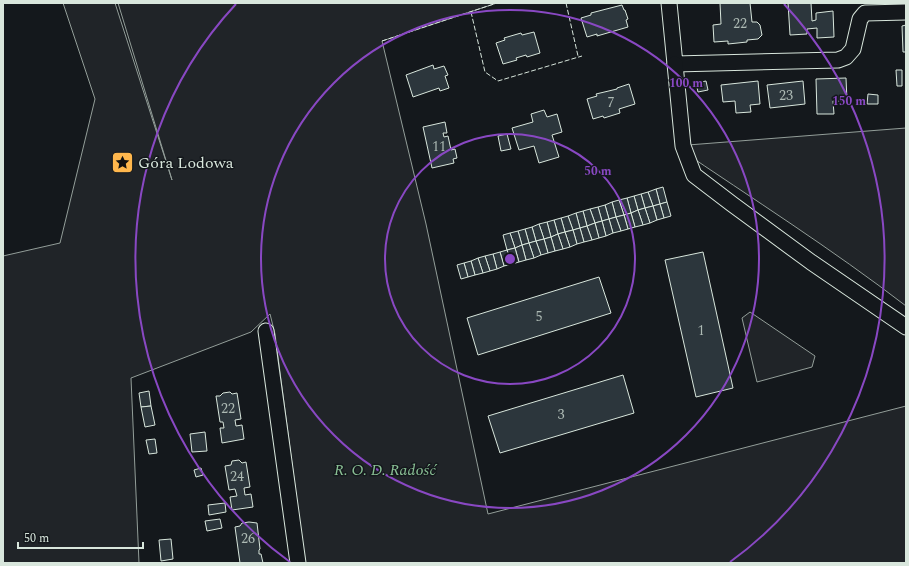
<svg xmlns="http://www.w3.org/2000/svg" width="909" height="566" viewBox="0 0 909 566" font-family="Spectral,serif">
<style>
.green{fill:#202428;stroke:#939e99}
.building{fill:#2c363c;stroke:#d8e6dc}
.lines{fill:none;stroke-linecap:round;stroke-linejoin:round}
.minor-casing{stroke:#d8e6dc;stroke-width:17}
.minor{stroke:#14181c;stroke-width:15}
.fence{stroke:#d8e6dc;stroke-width:1;stroke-dasharray:5 2;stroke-linecap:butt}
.ring{fill:none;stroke:#8948c3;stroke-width:2}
.labels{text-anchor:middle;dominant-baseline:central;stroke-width:3;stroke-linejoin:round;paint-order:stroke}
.number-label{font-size:14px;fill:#adbab4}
.poi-label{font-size:16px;fill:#d8e6dc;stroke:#14181c;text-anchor:start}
.park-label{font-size:16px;font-style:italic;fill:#8ac095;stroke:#14181c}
.centre{fill:#8948c3;stroke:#14181c;stroke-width:2}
.ring-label{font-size:12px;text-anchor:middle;font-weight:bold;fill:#8948c3;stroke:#14181c;stroke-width:3;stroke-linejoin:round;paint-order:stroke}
</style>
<rect width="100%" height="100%" fill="#14181c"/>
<g class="green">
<path d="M63,3h52l57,177 -54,-177h379l-115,38 44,183 62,290 418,-108v157h-601l-30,-229 -5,-20 -19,18 -120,46 8,185h-136v-307l57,-13 35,-144z"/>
<path d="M906,128v178c-74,-57 -153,-107 -231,-160z"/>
<path d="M750,312l65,44 -3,11 -55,15 -15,-64z"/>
</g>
<g class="building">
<path d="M720,3h30l2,19h5l3,3 2,10 -4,4 -11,1v2l-19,2v-3l-14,1 -1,-17 8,-1z"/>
<path d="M788,3h23l1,18 4,-1v-7l17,-2 1,26 -17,1v-10l-10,1v5l-17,1z"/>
<path d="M622,5l2,5h1l3,9 -2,1 2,7 -31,9v-2l-10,3 -6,-19 10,-3v-2z"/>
<path d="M906,25v27h-3l-1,-26z"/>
<path d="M534,32l6,21 -13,4 -1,-2 -10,3 1,2 -14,4 -7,-21 9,-3 -1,-2 17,-5 1,2z"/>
<path d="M433,65l1,4 10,-3 4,9 -3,1 4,12 -9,3 -1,-3 -26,9 -7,-22z"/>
<path d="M896,70h6v16h-5z"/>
<path d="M846,78l1,23h-14l1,13h-17l-1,-35z"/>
<path d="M706,81l2,9 -10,2 -2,-9z"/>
<path d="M758,81l2,23 -10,1 1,7 -15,1 -1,-12 -12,1 -2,-17z"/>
<path d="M803,81l2,23 -35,4 -3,-23z"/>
<path d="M629,84l6,20 -16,5 1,4 -16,5 -1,-2 -10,3 -6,-20 10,-3 -1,-2 21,-5v-1z"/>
<path d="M868,94l10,1v9h-11z"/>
<path d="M544,110l3,7 10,-3 5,18 -10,3 7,22 -20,6 -5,-17 -15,4 -7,-22 21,-6 -2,-8z"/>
<path d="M445,122l2,11h-4l1,4 4,-1 3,14 4,-1 2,9 -4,1 1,4 -22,5 -9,-41z"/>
<path d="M507,134l4,15 -10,2 -3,-15z"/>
<path d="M663,187l4,15 -7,2 -4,-15z"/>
<path d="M656,189l4,15 -7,2 -5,-14z"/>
<path d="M648,192l5,14 -8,2 -4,-14z"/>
<path d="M641,194l4,14 -7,2 -4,-14z"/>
<path d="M634,196l4,14 -7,3 -4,-15z"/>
<path d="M627,198l4,15 -7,2 -5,-15z"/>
<path d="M619,200l5,15 -8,2 -4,-15z"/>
<path d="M612,202l4,15 -7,2 -4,-14z"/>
<path d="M667,202l4,14 -7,2 -4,-14z"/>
<path d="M660,204l4,14 -7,2 -4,-14z"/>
<path d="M605,205l4,14 -7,2 -4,-14z"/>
<path d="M653,206l4,14 -7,3 -5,-15z"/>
<path d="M598,207l4,14 -7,2 -5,-14z"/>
<path d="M645,208l5,15 -7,2 -5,-15z"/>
<path d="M590,209l5,14 -8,3 -4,-15z"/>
<path d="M638,210l5,15 -8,2 -4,-14z"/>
<path d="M583,211l4,15 -7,2 -4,-15z"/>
<path d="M576,213l4,15 -7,2 -5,-14z"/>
<path d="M631,213l4,14 -7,2 -4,-14z"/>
<path d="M624,215l4,14 -7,2 -5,-14z"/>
<path d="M568,216l5,14 -8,2 -4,-14z"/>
<path d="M616,217l5,14 -8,2 -4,-14z"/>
<path d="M561,218l4,14 -7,2 -4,-14z"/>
<path d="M609,219l4,14 -7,3 -4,-15z"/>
<path d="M554,220l4,14 -7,3 -4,-15z"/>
<path d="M602,221l4,15 -7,2 -4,-15z"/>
<path d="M547,222l4,15 -7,2 -5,-15z"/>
<path d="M595,223l4,15 -7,2 -5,-14z"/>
<path d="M539,224l5,15 -8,2 -4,-14z"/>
<path d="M587,226l5,14 -8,2 -4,-14z"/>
<path d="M532,227l4,14 -7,2 -4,-14z"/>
<path d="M580,228l4,14 -7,2 -4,-14z"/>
<path d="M525,229l4,14 -7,2 -4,-14z"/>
<path d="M573,230l4,14 -7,3 -5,-15z"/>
<path d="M518,231l4,14 -7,3 -5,-15z"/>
<path d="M565,232l5,15 -7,2 -5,-15z"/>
<path d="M510,233l5,15 -8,2 -4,-15z"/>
<path d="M558,234l5,15 -8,2 -4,-14z"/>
<path d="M551,237l4,14 -7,2 -4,-14z"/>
<path d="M544,239l4,14 -7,2 -5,-14z"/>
<path d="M536,241l5,14 -7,3 -5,-15z"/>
<path d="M529,243l5,15 -8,2 -4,-15z"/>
<path d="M522,245l4,15 -7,2 -4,-14z"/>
<path d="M515,248l4,14 -7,2 -5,-14z"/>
<path d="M507,250l5,14 -8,2 -4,-14z"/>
<path d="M500,252l4,14 -7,3 -4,-15z"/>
<path d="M703,252l30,136 -37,9 -31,-137z"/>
<path d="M493,254l4,15 -7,2 -5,-15z"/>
<path d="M485,256l5,15 -7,2 -5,-15z"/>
<path d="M478,258l5,15 -8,2 -4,-14z"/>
<path d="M471,261l4,14 -7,2 -4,-14z"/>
<path d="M464,263l4,14 -7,2 -4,-14z"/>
<path d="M599,277l12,36 -133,42 -11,-37z"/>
<path d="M623,375l11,38 -134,40 -12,-37z"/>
<path d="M149,391l2,15 -10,1 -2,-14z"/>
<path d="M230,392l2,2 5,-1 4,26 -6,1 1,6 6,-1 2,14 -22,4 -2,-15h4l-1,-6h-3l-4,-26h4l3,-3z"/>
<path d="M151,406l4,19 -10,2 -4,-20z"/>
<path d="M205,432l2,19 -15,1 -2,-18z"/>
<path d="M155,439l2,14 -8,1 -3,-14z"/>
<path d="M239,460l3,3 4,-1 4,25 -6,1 1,7 6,-1 2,13 -21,3 -2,-13 7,-1 -2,-7 -6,1 -4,-24 6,-1 1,-4z"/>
<path d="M201,468l2,7 -7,2 -2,-7z"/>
<path d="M225,503l1,9 -17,3 -1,-10z"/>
<path d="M220,519l2,9 -15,3 -2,-10z"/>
<path d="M249,522l8,1 3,26 -1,1v4h2l2,9h-23l-5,-36 5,-1 2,-3z"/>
<path d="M171,539l2,20 -12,2 -2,-21z"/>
</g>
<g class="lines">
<defs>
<g id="minor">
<path d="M669,3l6,61 163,-4 8,-3 7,-8 7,-30 5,-6 41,-1"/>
<path d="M675,64l8,82 11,29 38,29 79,58 95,65"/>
<path d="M266,331l32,232"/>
</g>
</defs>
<use href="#minor" class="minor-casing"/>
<use href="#minor" class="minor"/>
<g class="fence">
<path d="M566,3l12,53"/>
<path d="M471,12l14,60 13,9 84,-25"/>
<path d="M382,41l115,-38"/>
</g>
</g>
<g class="ring">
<circle cx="510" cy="259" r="125"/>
<circle cx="510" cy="259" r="249"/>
<path d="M290 562A374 374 0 0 1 236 4M784 4A374 374 0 0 1 730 562"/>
</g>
<defs>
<symbol id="sight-square" viewBox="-11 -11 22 22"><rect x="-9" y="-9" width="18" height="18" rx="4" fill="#ffb74d" stroke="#14181c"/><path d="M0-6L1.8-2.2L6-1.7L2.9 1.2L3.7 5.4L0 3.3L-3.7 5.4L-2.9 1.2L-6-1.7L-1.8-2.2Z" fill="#111"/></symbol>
</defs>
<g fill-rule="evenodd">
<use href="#sight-square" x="110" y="150" width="25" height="25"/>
</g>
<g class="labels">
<g class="number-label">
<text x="740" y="23">22</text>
<text x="786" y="95">23</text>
<text x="611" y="102">7</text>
<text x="439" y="146">11</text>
<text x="539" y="316">5</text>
<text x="701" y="330">1</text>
<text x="228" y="408">22</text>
<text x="561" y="414">3</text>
<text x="237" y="476">24</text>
<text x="248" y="538">26</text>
</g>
<g class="poi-label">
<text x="138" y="163">Góra Lodowa</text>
</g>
<g class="park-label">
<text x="385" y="470">R. O. D. Radość</text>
</g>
</g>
<circle cx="510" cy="259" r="6" class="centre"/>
<g class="ring-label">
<text x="686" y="87">100 m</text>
<text x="849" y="105">150 m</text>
<text x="598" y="175">50 m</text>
</g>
<rect width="909" height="566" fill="none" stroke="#d8e6dc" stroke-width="8"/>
<path d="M18 542v6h125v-6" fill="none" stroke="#d8e6dc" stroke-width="2"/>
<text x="24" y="542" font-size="12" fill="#d8e6dc" stroke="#14181c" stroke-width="3" paint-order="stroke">50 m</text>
</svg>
